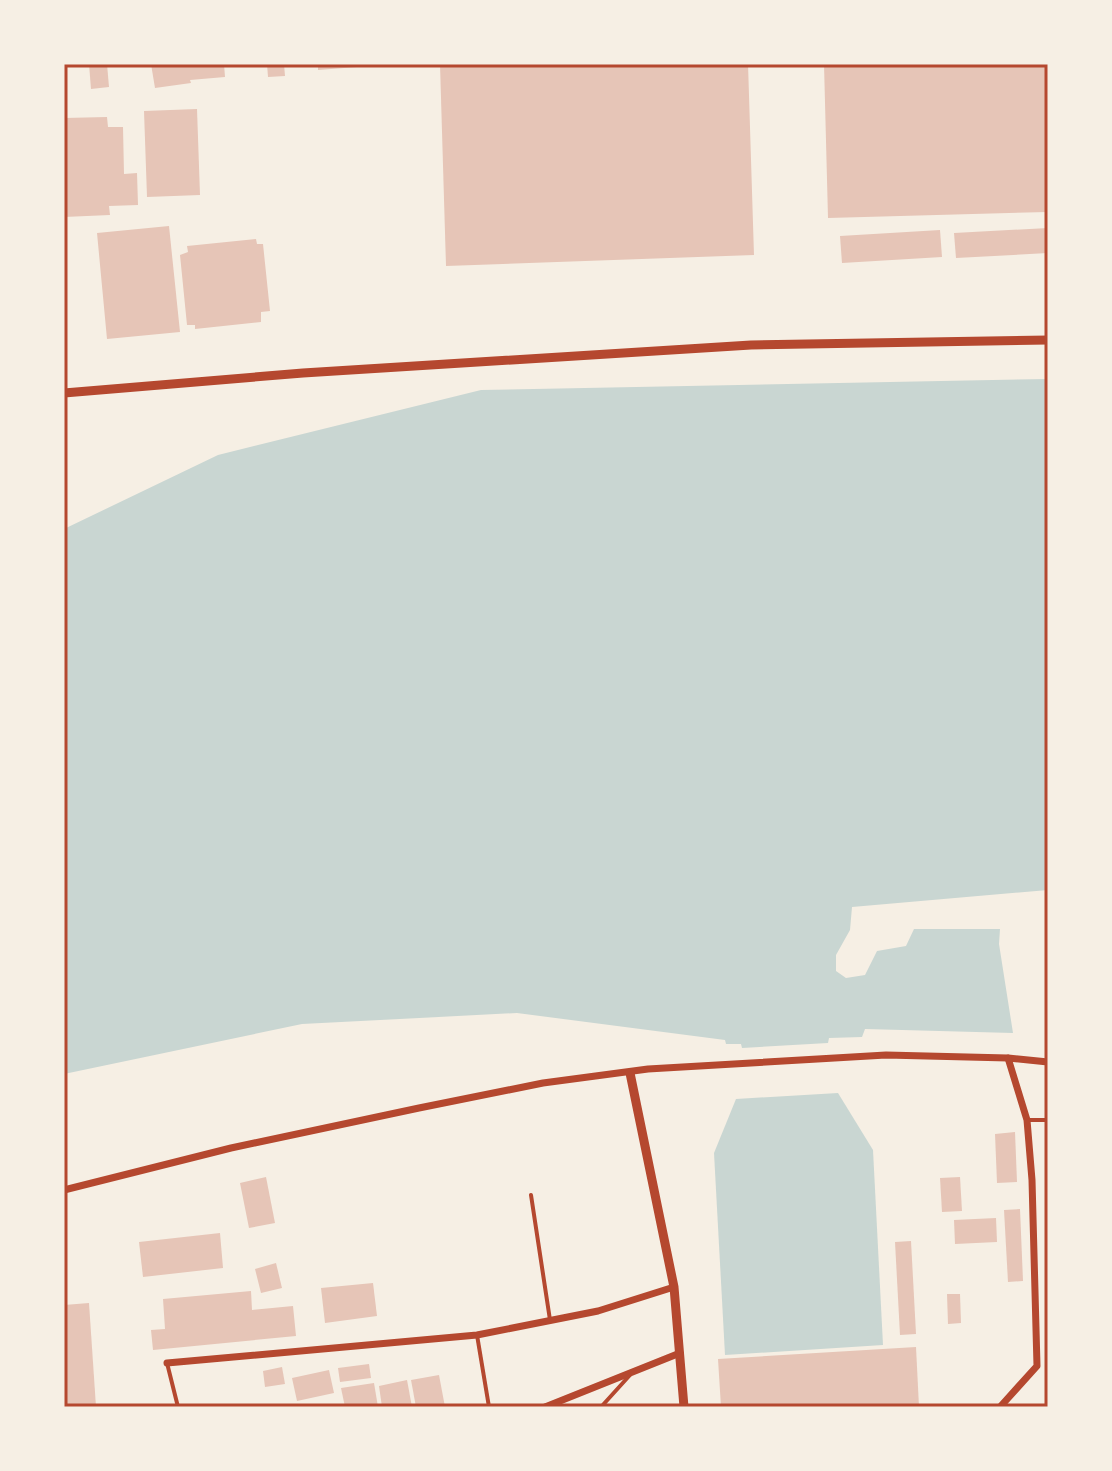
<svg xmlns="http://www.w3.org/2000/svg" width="1112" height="1471" viewBox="0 0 1112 1471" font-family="Signika,sans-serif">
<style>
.water{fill:#c9d6d2}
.building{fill:#e6c5b7}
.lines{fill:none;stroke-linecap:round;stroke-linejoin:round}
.service{stroke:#b5482f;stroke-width:4}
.minor{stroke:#b5482f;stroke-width:7}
.tertiary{stroke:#b5482f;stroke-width:9}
.neatline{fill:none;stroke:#b5482f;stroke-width:3}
</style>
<rect width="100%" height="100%" fill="#f6efe4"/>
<g class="water">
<path d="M1048,379v511l-196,17 -2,23 -14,25v16l10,7 19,-3 12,-24 29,-5 8,-17h86l-1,15 14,89 -148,-4 -3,8 -33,1 -1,5 -86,5 -1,-4h-15l-1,-4 -208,-27 -215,11 -238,50v-545l154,-74 263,-65z"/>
<path d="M838,1093l35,57 10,195 -158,10 -11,-202 22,-54z"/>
</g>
<g class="building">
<path d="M89,64h18l2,23 -18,2z"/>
<path d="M151,64h73l1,13 -35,3 1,3 -36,5z"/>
<path d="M267,64h17l1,12 -17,1z"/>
<path d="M318,64h38l1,3 -39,3z"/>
<path d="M440,64h308l6,191 -308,11z"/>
<path d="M824,64h224v148l-220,6z"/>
<path d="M197,109l3,86 -53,2 -3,-86z"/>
<path d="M107,117l1,10h15l1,47 13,-1 1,32 -29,1 1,9 -46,2v-99z"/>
<path d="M169,226l11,106 -73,7 -10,-106z"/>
<path d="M1048,228v25l-92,5 -2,-25z"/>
<path d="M940,230l2,27 -100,6 -2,-27z"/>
<path d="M256,239l1,5h6l7,67 -9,1v10l-66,7v-4h-8l-7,-70 8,-3 -1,-6z"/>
<path d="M1015,1132l2,50 -20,1 -2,-49z"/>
<path d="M266,1177l9,46 -26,5 -9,-45z"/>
<path d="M960,1177l2,34 -20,1 -2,-34z"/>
<path d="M1020,1209l3,72 -15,1 -4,-72z"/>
<path d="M996,1218l1,24 -42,2 -1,-24z"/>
<path d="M220,1233l3,35 -80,9 -4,-35z"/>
<path d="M911,1241l5,93 -16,1 -5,-93z"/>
<path d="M276,1263l6,25 -21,5 -6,-24z"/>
<path d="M373,1283l4,33 -52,7 -4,-35z"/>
<path d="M251,1291l1,19 41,-4 3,30 -143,14 -2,-20 14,-1 -2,-30z"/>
<path d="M947,1294h13l1,29 -13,1z"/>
<path d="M89,1303l7,104h-32v-102z"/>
<path d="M916,1347l3,60h-198l-3,-48z"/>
<path d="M369,1364l2,14 -31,4 -2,-14z"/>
<path d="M282,1367l3,17 -20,3 -2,-16z"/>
<path d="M329,1370l5,23 -37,8 -5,-23z"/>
<path d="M439,1375l6,32h-29l-5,-27z"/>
<path d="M407,1380l5,27h-30l-3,-21z"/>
<path d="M374,1383l4,24h-33l-4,-19z"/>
</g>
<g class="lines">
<g class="service">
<path d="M1027,1120h21"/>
<path d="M531,1195l19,125"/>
<path d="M477,1335l12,72"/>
<path d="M167,1363l11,44"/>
<path d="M601,1407l29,-32"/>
</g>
<g class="minor">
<path d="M64,1190l167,-42 188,-40 124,-25 105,-14 238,-14 122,3 40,4"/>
<path d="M167,1363l310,-28 121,-24 76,-24"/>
<path d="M545,1407l135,-54"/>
<path d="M1000,1407l37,-41 -5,-186 -5,-60 -19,-62"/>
</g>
<g class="tertiary">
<path d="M64,393l239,-20 448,-28 297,-5"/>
<path d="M630,1073l44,214 10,120"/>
</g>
</g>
<rect width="1112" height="1471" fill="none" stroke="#f6efe4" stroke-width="132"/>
<rect x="66" y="66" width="980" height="1339" class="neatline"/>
</svg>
